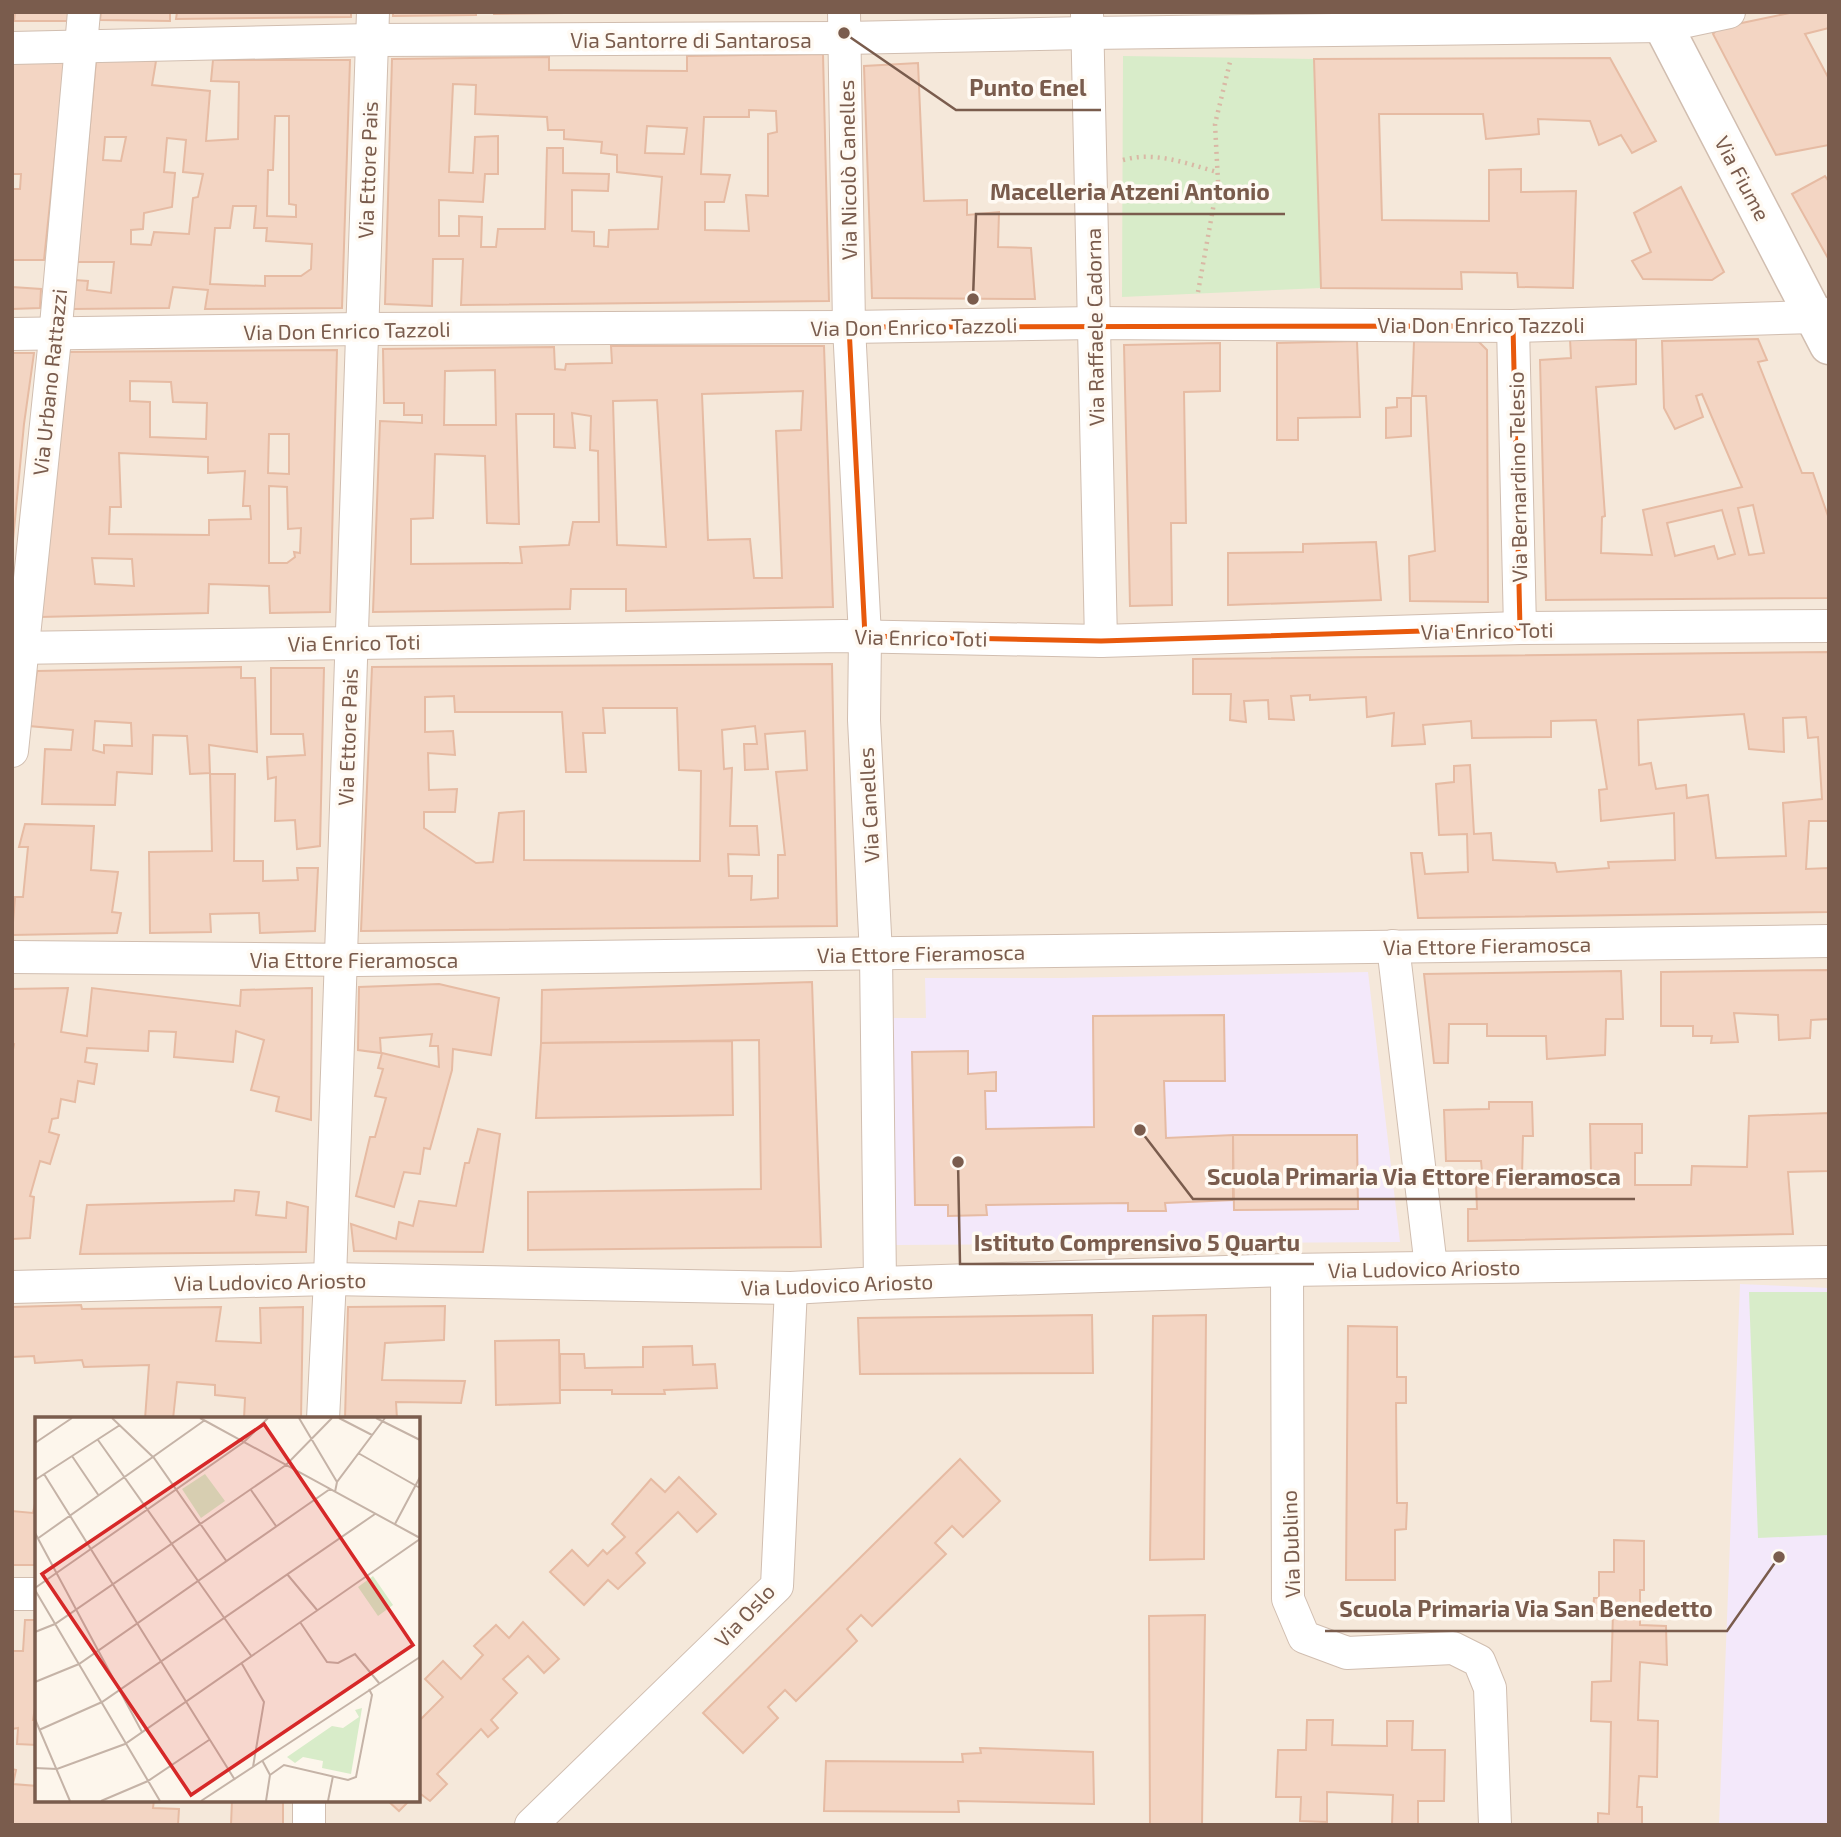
<svg xmlns="http://www.w3.org/2000/svg" width="1841" height="1837" viewBox="0 0 1841 1837" font-family="'Exo 2',sans-serif">
<style>
.residential{fill:#f5e8da;fill-rule:evenodd}
.education{fill:#f3e8fa}
.green{fill:#d8ecc9}
.building{fill:#f3d5c3;stroke:#e6bba3;stroke-width:2;fill-rule:evenodd}
.lines{fill:none;stroke-linecap:round;stroke-linejoin:round}
.minor-casing{stroke:#d1beb0;stroke-width:34}
.tertiary-casing{stroke:#d1beb0;stroke-width:41}
.path{stroke:#d9b8a5;stroke-width:4.5;stroke-dasharray:2 5;stroke-linecap:butt}
.minor{stroke:#fff;stroke-width:32}
.tertiary{stroke:#fff;stroke-width:38}
.marked{fill:none;stroke:#e8590c;stroke-width:5;stroke-linejoin:round}
.labels{text-anchor:middle;dominant-baseline:central;stroke-width:7;stroke-linejoin:round;paint-order:stroke}
.street-label{font-size:21px;fill:#7a5c4d;stroke:#fffaf3}
.inset-road{fill:none;stroke:#c5b3a7;stroke-width:2}
.view{fill:#d62828;fill-opacity:0.15;stroke:#d62828;stroke-width:3.5}
.inset-edge{fill:none;stroke:#7a5c4d;stroke-width:3.5}
.leader{fill:none;stroke:#7a5c4d;stroke-width:2.5}
.callout-dot{fill:#7a5c4d;stroke:#fffaf3;stroke-width:2.5}
.callout-label{font-size:23px;text-anchor:middle;font-weight:bold;fill:#7a5c4d;stroke:#fffaf3;stroke-width:7;stroke-linejoin:round;paint-order:stroke}
</style>
<rect width="100%" height="100%" fill="#fdf6ec"/>
<path class="residential" d="M12,12h1817v1813h-1817zM37,1419h381v381h-381z"/>
<g class="education">
<path d="M1368,972l32,270 -504,3 -7,-227h37l-1,-40h136z"/>
<path d="M1740,1284l89,4v537h-110z"/>
</g>
<g class="green">
<path d="M1123,56l191,3 7,229 -199,9z"/>
<path d="M1749,1292h80v243l-71,3z"/>
</g>
<g class="building">
<path d="M15,12h54l-1,9h-54z"/>
<path d="M101,12h69v9l-70,-1z"/>
<path d="M177,12h174v5l-175,2z"/>
<path d="M393,12h83v3l-83,1z"/>
<path d="M494,12h148l-148,2z"/>
<path d="M1794,12h35v16l-24,6 24,45v66l-53,10 -63,-121 5,-6z"/>
<path d="M823,54l6,247 -368,4 2,-46h-30l-1,47 -47,-2 7,-245 157,-2v13l138,1v-15zM453,84l23,1 -1,29 72,3 1,13h16v9l38,3 -1,11 16,2v17l45,5 -4,52 -49,1 -1,17 -14,-1v-14l-22,-1v-41l36,1 1,-17 -46,-1v-25h-16l-2,81h-47l-2,18h-15l1,-30 -23,-1v20h-20v-36l44,2 2,-28h13v-38l-23,1 -2,36 -24,-1zM749,110l27,1 1,21 -9,2v62l-22,-1 3,36 -44,-1v-28h19l6,-27 -29,-1 3,-57h45zM647,126l40,2 -3,26 -39,-1z"/>
<path d="M1610,58l46,83 -24,12 -11,-18 -22,10 -9,-24 -52,-2 1,15 -53,5 -3,-25h-104l3,106 107,1v-51l32,-1v23l55,-1 -3,97 -55,-1 -1,-14 -56,-1 1,17 -141,-1 -7,-229z"/>
<path d="M213,60h137l-8,248 -137,1 3,-19 -35,-3 -4,21 -97,1 3,-29 13,1 -1,9 24,3 3,-31h-37l19,-201h60l-4,24 58,6 -4,50 32,-2 1,-57 -28,-1zM275,116h14v88l7,1v12l-29,-1 1,-46h5zM105,137h21l-5,24 -18,-1zM167,138l19,2 -3,32 20,2 -5,23 -5,1 -4,36 -35,-2 -3,13 -20,-1v-14l12,-1 1,-16 28,-6 3,-34 -11,-1zM233,206h23l-2,22h13l-1,13 46,3 -1,25 -10,7h-36v10l-55,-2 5,-56h15z"/>
<path d="M65,61l-21,199h-32v-71h8l1,-15h-9v-111z"/>
<path d="M918,63l6,138 43,-1v15l32,-3 -1,35 33,1 4,51 -163,-1 -8,-232z"/>
<path d="M1825,176l4,6v78l-37,-66z"/>
<path d="M1681,187l43,85 -12,8 -69,-1 -11,-18 19,-9 -17,-39z"/>
<path d="M12,287l29,2 -1,19 -28,1z"/>
<path d="M1570,339l66,1v44l-40,3 9,129 -3,1 -1,36 51,2 -9,-45 99,-23 -40,-93 -6,2 7,21 -28,12 -11,-21 -2,-67 96,-2 9,21 -9,2 44,111h11l15,43 1,82 -283,2 -6,-240 31,-2zM1753,505l11,48 -15,2 -11,-47zM1722,510l13,44 -17,5 -4,-13 -39,10 -8,-33z"/>
<path d="M1477,340l10,10 1,252 -78,-1 -1,-45 26,-5 -9,-155h-14l2,-55z"/>
<path d="M1357,341l3,76 -62,1v22h-21v-97z"/>
<path d="M1220,343v48l-36,1 2,131h-15l1,82 -42,1 -6,-261z"/>
<path d="M611,346h213l9,261 -207,4v-22h-55l-1,20 -197,3 7,-191 42,2v-8h-18v-12h-20l-1,-54 171,-2 1,22 10,1 1,-6 46,-1zM495,370l1,55h-52l1,-54zM803,391l-2,39 -25,1 6,147h-28l-4,-39 -42,1 -6,-146zM657,400l9,147 -49,-2 -4,-144zM572,413l19,3 -1,34 8,1 1,71h-26l-4,23 -49,2 2,16 -111,1v-45l22,-1 2,-64 50,2 2,67 32,1 -3,-110h38v33l21,1z"/>
<path d="M337,350l-7,262 -60,1 -1,-27 -60,-2 -1,29 -168,4 26,-265zM130,381l41,1 2,20 34,1 -1,36 -56,-2v-35l-20,-1zM269,434h20v40l-21,-1zM119,453l89,4v16l37,-2 -2,35h7l1,13 -42,1v15l-100,-1 1,-27h11zM269,486l18,1 1,42 13,-1 -1,25 -6,-1 1,5 -8,6h-18zM92,558l40,1 2,27 -39,-2z"/>
<path d="M12,353h22l-10,71 -12,127z"/>
<path d="M1397,398h14v38l-25,2v-30l11,-1z"/>
<path d="M1376,542l5,58 -153,5v-52l75,-1v-8z"/>
<path d="M1829,652v169h-20l-3,48 23,-1v44l-411,6 -7,-65h11l3,21 43,-2 -1,-38 -28,1 -3,-51 18,-2v-16l16,-1 4,69 17,-1 2,27 62,3 2,9 52,-4 -1,-6 67,-2 -1,-47 -73,8 -2,-31 8,-1 -11,-69 -45,1v16l-79,1 -1,-17 -48,4 2,19 -33,2 2,-33 -27,4 -1,-20 -56,3v-5l-19,1 3,24 -25,-1 -1,-19 -24,1 2,21 -16,-2 1,-26h-38v-35zM1744,714l5,35 35,3 -1,-34 23,-1 2,21 10,-1 4,62 -39,4 3,53 -70,2 -8,-63 -21,3 -1,-13 -30,4 -5,-26 -12,2 -1,-45z"/>
<path d="M832,664l5,262 -476,5 11,-264zM454,696l1,16h107l4,60h20l-3,-39h22l-2,-25h74l2,62 22,1 -1,90 -176,-1v-49l-25,2 -6,49 -17,1 -52,-35v-16h31l2,-23 -28,1 -1,-37 27,2 -2,-24 -28,1v-35zM755,726l2,18h-13l1,26 23,-1 -3,-35 40,-3 2,39 -31,2 9,83h-7v43l-27,2 1,-24h-23l-1,-22 31,1 -2,-29h-27l2,-58 -8,1 -2,-39z"/>
<path d="M241,667v11h14l2,74 -48,-7 1,28 -20,1 -3,-38 -34,-1 -1,39 -35,-2 -2,33 -73,-1 3,-55 26,1 2,-20 -44,-4 8,-55zM95,721l36,2 1,23 -28,-1v8l-11,-3z"/>
<path d="M271,668h53l-4,178 -23,3 -2,-29 -20,1 1,-44 -8,2 -1,-22 38,-2 -2,-21h-32z"/>
<path d="M210,774h25l-1,87h29v20l35,-1 -1,-12h21l-3,63 -55,2 -1,-20 -49,1 1,18 -61,1 -1,-81 63,-1z"/>
<path d="M25,824l69,2 -3,44 27,2 -6,40 9,1 -4,20 -105,2 3,-38h8l5,-50h-9z"/>
<path d="M1829,970v49l-18,1 -1,18 -31,2 -1,-25 -44,-2 4,29 -27,1 1,-7h-19v-10h-32v-54z"/>
<path d="M1621,971l2,48h-17l-1,36 -58,4 -1,-23h-59v-12h-38l-1,39h-14l-10,-89z"/>
<path d="M812,982l9,265 -293,3v-58l233,-3 -2,-149 -218,3 1,-53z"/>
<path d="M439,984l60,14 -8,57 -38,-6 -1,21 -22,79 -6,-1 -4,26 -16,-2 -10,35 -38,-11 14,-59h5l11,-39 -11,-2 8,-27 -5,-1 4,-15 57,14 -1,-21h-8l2,-12 -52,4 1,15 -23,-3 1,-63z"/>
<path d="M68,988l-7,44 26,4 5,-48 148,18 1,-16 71,-2 -1,132 -35,-9 3,-14 -28,-7 13,-50 -28,-9 -3,31 -59,-5 2,-25 -27,-1 -1,20 -61,-3 -2,14 12,2 -3,20 -16,-3 -3,21 -14,-3 -3,19 -6,1 -3,13 10,3 -9,29 -10,-3 -10,35 4,1 -4,41 -18,1v-184l2,-11 -2,-1v-54z"/>
<path d="M1224,1015l1,66h-61l2,57 67,-3v65l-68,3 1,8h-38v-8l-142,2 1,10 -39,1v-11h-33l-3,-153 56,-1v23l28,-2v19h-11l1,38 108,-2 -1,-111z"/>
<path d="M732,1041l1,74 -197,3 5,-75z"/>
<path d="M1489,1102h43l1,34h-10l-1,40h14v7l25,-1v-6l30,-2 -1,-50h52v29h-7v32h56l1,-19 55,1 2,-51 80,-3v58l-41,1 5,62 -325,7v-32h9l-1,-26h7l-2,-22h-35l-2,-51 45,-1z"/>
<path d="M478,1129l22,5 -17,118 -129,-1 -3,-27 45,15 3,-17 14,4 6,-25 37,5 9,-43h4z"/>
<path d="M1233,1135h124l1,74 -124,1z"/>
<path d="M235,1190l24,2 -3,23 30,3 1,-16 21,5 -2,45 -226,2 7,-49 147,-4z"/>
<path d="M81,1305l1,4 139,-2 -5,34 45,2 -1,-35 43,-1 -2,112h-57l1,-21 -30,-3v-10l-38,-3 -4,37h-28l4,-54 -65,2 -2,-7 -47,3 -1,-7 -22,1v-50z"/>
<path d="M445,1306l-1,34 -59,3 -3,37 83,1 -4,22 -65,-1 1,17h-52l3,-112z"/>
<path d="M1092,1315l1,58 -233,1 -2,-56z"/>
<path d="M1206,1315l-2,244 -54,1 3,-244z"/>
<path d="M1348,1326l49,1v50h9v26h-10l1,100h10l-1,26 -11,1v50h-49z"/>
<path d="M559,1340l1,63 -64,2 -1,-64z"/>
<path d="M692,1346l1,19 22,-1 2,24 -53,2 1,4h-53v-4h-52v-36h24l1,14 58,-1v-20z"/>
<path d="M960,1459l40,42 -37,36 -11,-11 -17,17 11,11 -74,72 -11,-11 -14,14 10,12 -61,60 -11,-11 -17,17 10,11 -35,35 -40,-40z"/>
<path d="M679,1477l37,37 -19,18 -19,-20 -42,41 9,10 -27,26 -10,-9 -24,25 -34,-33 22,-22 16,16 15,-16 4,4 18,-17 -13,-13 39,-45 14,13z"/>
<path d="M35,1504l2,61h-25v-54l21,2z"/>
<path d="M1614,1540l30,1v49h-4v35l26,1 1,39 -27,-3 -2,58 20,1 -1,56 -18,-1 -2,31h5v18h-44v-12l11,1 2,-92 -20,-1 1,-39 19,-1 2,-68h-20l1,-15h5v-26h15z"/>
<path d="M1205,1615l-3,210h-52l-1,-209z"/>
<path d="M25,1620h12v75l-4,25h4v25l-20,-1 1,-16 -6,1v-78h11z"/>
<path d="M523,1622l36,37 -15,14 -16,-17 -25,23 14,14 -26,27 7,8 -10,9 -7,-8 -44,45 10,10 -17,17 -12,-9v-70l25,-25 -18,-18 18,-18 18,18 22,-24 -9,-9 22,-21 13,13z"/>
<path d="M1307,1720h26l-1,25 55,1v-25h26l-1,29h33l-1,51h-26v24h-26l1,-30 -66,-3v30l-27,-1 1,-24h-25l2,-47h28z"/>
<path d="M980,1748l113,4 1,52 -136,-3 1,11 -135,-1 2,-50 137,1 -1,-8 19,-1z"/>
<path d="M12,1769l4,1 -3,14 24,2v14h117l-1,8 26,1 -1,16h-166z"/>
<path d="M232,1800h51v25h-52z"/>
<path d="M387,1800h23l-11,11z"/>
</g>
<g class="lines">
<defs>
<g id="minor">
<path d="M844,12l5,315 16,309 -1,84 12,234 4,329"/>
<path d="M1087,14l14,627"/>
<path d="M12,48l360,-8 473,-2 242,-5 576,-7 66,-14"/>
<path d="M1513,326l7,302"/>
<path d="M12,334l349,-5 488,-2 246,-4 418,3 302,-9 14,-3"/>
<path d="M12,648l831,-12 258,5 419,-13 309,-2"/>
<path d="M12,751l42,-403 30,-336"/>
<path d="M1393,946l38,321"/>
<path d="M12,957l346,3 1471,-19"/>
<path d="M1287,1270l1,329 16,38 43,16 106,-5 26,13 11,27 5,137"/>
<path d="M12,1287l318,-8 461,9 89,-5 407,-13 542,-8"/>
<path d="M323,1419l7,-140 43,-1267"/>
<path d="M12,1594h25"/>
<path d="M309,1825v-25"/>
<path d="M531,1825l246,-239 14,-298"/>
</g>
<path id="tertiary" d="M1656,12l173,333"/>
</defs>
<use href="#minor" class="minor-casing"/>
<use href="#tertiary" class="tertiary-casing"/>
<g class="path">
<path d="M1123,160c32,-9 62,3 94,12"/>
<path d="M1198,292l20,-111 -3,-57 15,-62"/>
</g>
<use href="#minor" class="minor"/>
<use href="#tertiary" class="tertiary"/>
</g>
<path class="marked" d="M1513,326l7,302 -419,13 -236,-5 -16,-309z"/>
<g class="labels">
<g class="street-label">
<text x="691" y="39">Via Santorre di Santarosa</text>
<text transform="translate(367 170) rotate(-88)">Via Ettore Pais</text>
<text transform="translate(847 170) rotate(-91)">Via Nicolò Canelles</text>
<text transform="translate(1743 178) rotate(62)">Via Fiume</text>
<text x="1481" y="324">Via Don Enrico Tazzoli</text>
<text transform="translate(914 326) rotate(-1)">Via Don Enrico Tazzoli</text>
<text transform="translate(1094 327) rotate(-91)">Via Raffaele Cadorna</text>
<text transform="translate(347 330) rotate(-1)">Via Don Enrico Tazzoli</text>
<text transform="translate(49 382) rotate(-84)">Via Urbano Rattazzi</text>
<text transform="translate(1517 477) rotate(-91)">Via Bernardino Telesio</text>
<text transform="translate(1487 630) rotate(-1)">Via Enrico Toti</text>
<text transform="translate(921 637) rotate(1)">Via Enrico Toti</text>
<text transform="translate(354 642) rotate(-1)">Via Enrico Toti</text>
<text transform="translate(347 737) rotate(-88)">Via Ettore Pais</text>
<text transform="translate(868 805) rotate(-93)">Via Canelles</text>
<text transform="translate(1487 945) rotate(-1)">Via Ettore Fieramosca</text>
<text transform="translate(921 953) rotate(-1)">Via Ettore Fieramosca</text>
<text x="354" y="959">Via Ettore Fieramosca</text>
<text transform="translate(1424 1268) rotate(-1)">Via Ludovico Ariosto</text>
<text transform="translate(270 1281) rotate(-1)">Via Ludovico Ariosto</text>
<text transform="translate(837 1284) rotate(-2)">Via Ludovico Ariosto</text>
<text transform="translate(1290 1544) rotate(-92)">Via Dublino</text>
<text transform="translate(744 1615) rotate(-47)">Via Oslo</text>
</g>
</g>
<g transform="translate(35 1417)">
<rect width="385" height="385" fill="#fdf6ec"/>
<path d="M170,57l20,27 -24,17 -19,-29zM338,159l20,29 -15,11 -20,-29zM327,291l-11,66 -29,-6 1,-7 -20,-4 -8,6 -8,-6 45,-31 11,2 16,-11 -4,-7z" fill="#d8ecc9"/>
<path class="inset-road" d="M77,1l42,40 73,104M165,1l220,120M264,1l38,64M304,1l33,17M341,1l44,22M63,23l154,217M0,26l37,-25M323,36l62,35M37,39l27,40M9,57l191,306M0,63l85,-55M216,73l25,36M300,75l2,-10 48,-64M360,107l25,-47M0,116l107,199M2,122l168,-119M252,157l30,36M0,171l209,-146 24,-24M0,173l125,211M265,205l27,40 11,1 17,-9 24,29M0,215l20,-8 231,-159 46,-47M207,247l22,38 -11,65M0,265l44,-18 251,-175M0,302l35,82M4,313l63,-28 273,-188M227,343l8,15 -4,26M0,351l22,1 68,-25 295,-205M235,358l14,-10 64,15 8,-3 16,-82 -3,-6M66,384l47,-20 61,-41M166,384l219,-144M293,384l5,-25"/>
<path class="view" d="M229,7l149,221 -222,150 -149,-221z"/>
<rect width="385" height="385" class="inset-edge"/>
</g>
<path class="leader" d="M844 33L956 110H1101M973 299L976 214H1285M1140 1130L1193 1199H1635M958 1162L960 1264H1314M1779 1557L1727 1631H1325"/>
<g class="callout-dot">
<circle cx="844" cy="33" r="7"/>
<circle cx="973" cy="299" r="7"/>
<circle cx="1140" cy="1130" r="7"/>
<circle cx="958" cy="1162" r="7"/>
<circle cx="1779" cy="1557" r="7"/>
</g>
<g class="callout-label">
<text x="1028" y="96">Punto Enel</text>
<text x="1130" y="200">Macelleria Atzeni Antonio</text>
<text x="1414" y="1185">Scuola Primaria Via Ettore Fieramosca</text>
<text x="1137" y="1251">Istituto Comprensivo 5 Quartu</text>
<text x="1526" y="1617">Scuola Primaria Via San Benedetto</text>
</g>
<rect width="1841" height="1837" fill="none" stroke="#7a5c4d" stroke-width="28"/>
</svg>
